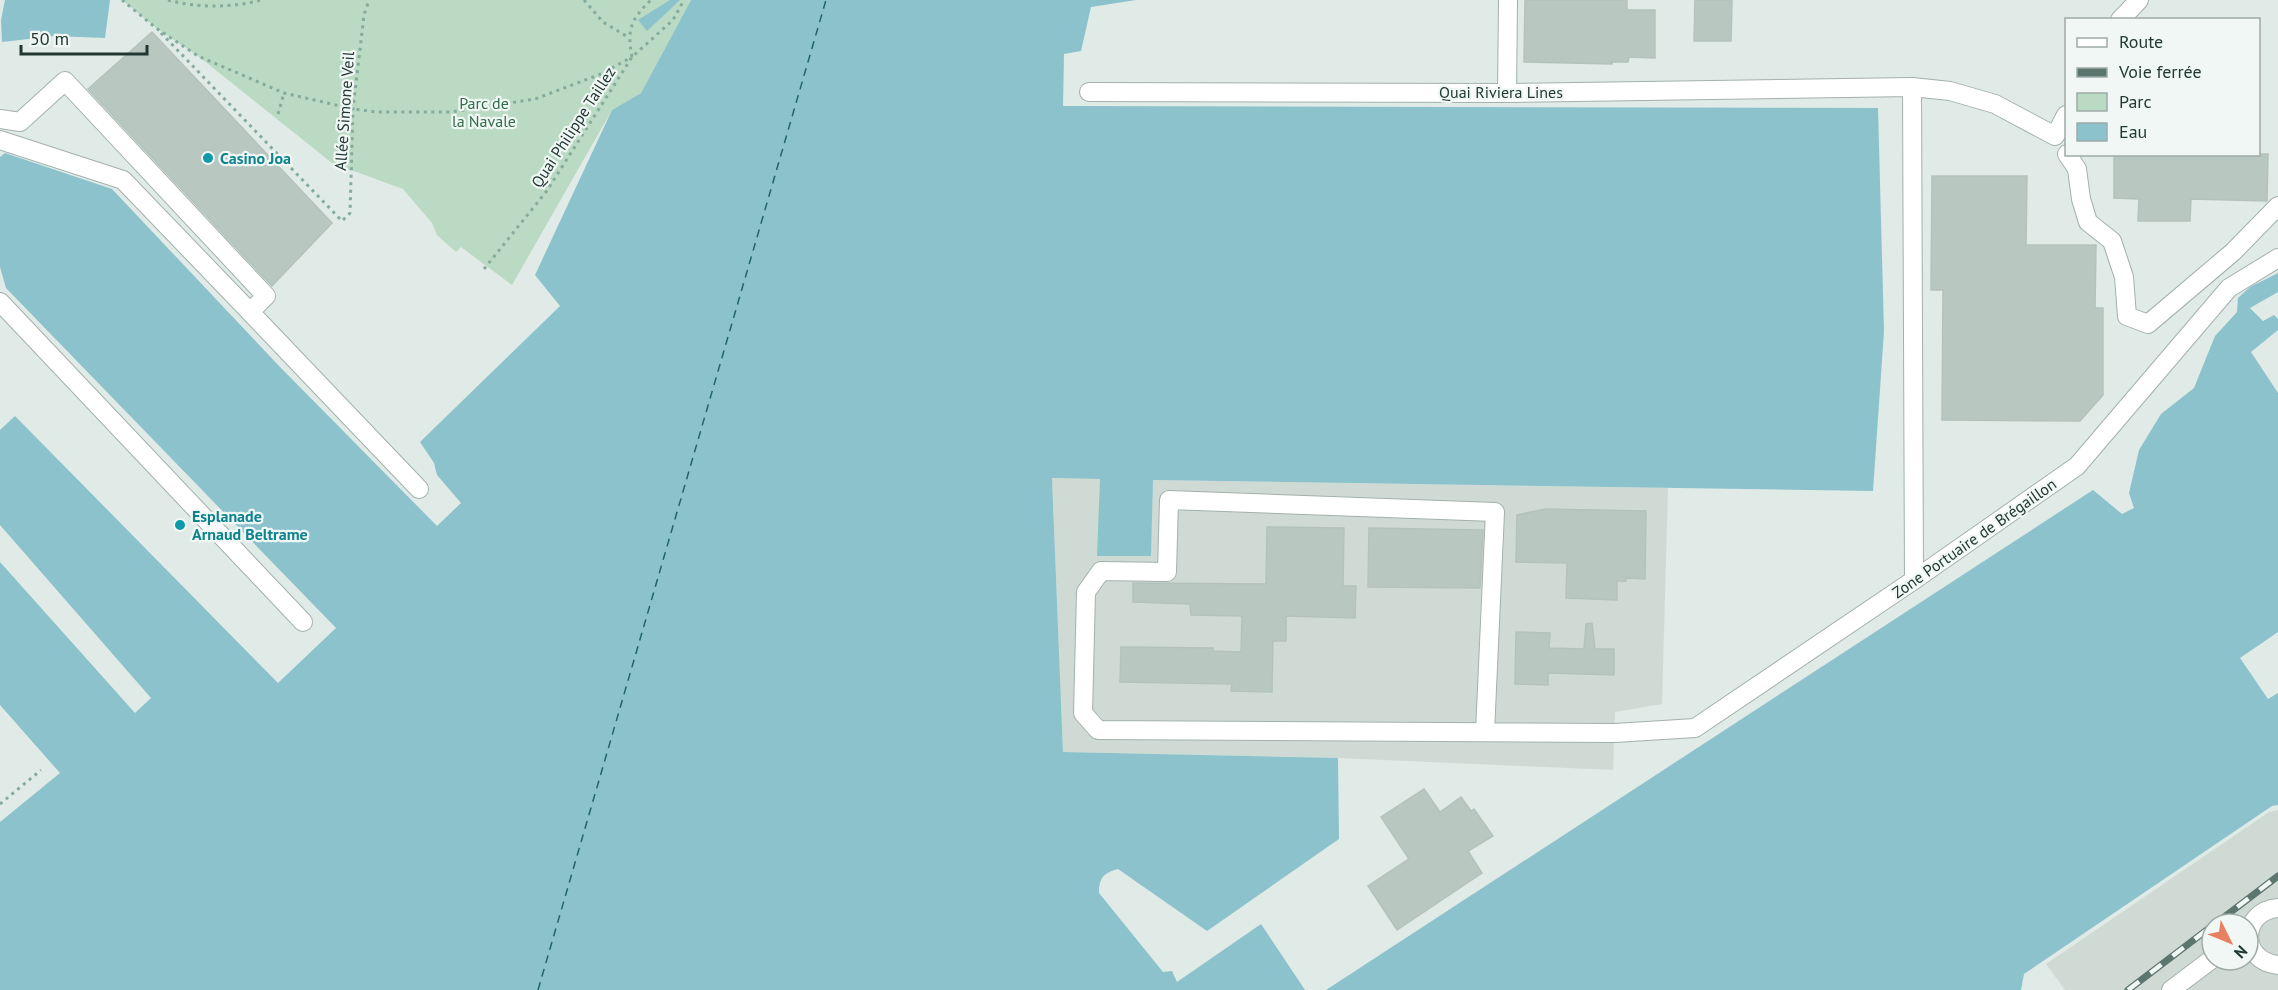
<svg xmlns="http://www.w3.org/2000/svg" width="2278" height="990" viewBox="0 0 2278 990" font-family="'PT Sans',sans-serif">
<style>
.built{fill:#cfdad5;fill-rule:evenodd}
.green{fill:#badac3}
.water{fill:#8cc2cc}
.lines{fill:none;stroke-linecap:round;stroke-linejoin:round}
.ferry{stroke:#216470;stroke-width:1.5;stroke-dasharray:8 6;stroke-linecap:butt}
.building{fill:#b9c7c1;stroke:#b3c3bc;stroke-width:1.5}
.minor-casing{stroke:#a3b1ad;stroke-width:20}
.path{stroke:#83ab9e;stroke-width:3;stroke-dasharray:3 4.5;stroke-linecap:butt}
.minor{stroke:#fff;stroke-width:18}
.rail-casing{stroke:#5c756e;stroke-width:7}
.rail{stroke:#f0f7f4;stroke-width:4.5;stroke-dasharray:14;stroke-linecap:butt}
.culture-dot{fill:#0f9aa8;stroke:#f0f7f4;stroke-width:2}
.labels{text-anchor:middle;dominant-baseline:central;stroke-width:4.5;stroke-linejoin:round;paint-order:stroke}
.street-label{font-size:16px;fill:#223933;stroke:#f0f7f4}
.park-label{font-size:16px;fill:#2f6d47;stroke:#f0f7f4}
.culture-label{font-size:16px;font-weight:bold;fill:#0d838f;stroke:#f0f7f4;text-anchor:start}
</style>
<rect width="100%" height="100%" fill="#e0eae6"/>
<g class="built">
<path d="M1052,478l48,1 -2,77h53l1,-76 516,8 -6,216 -47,8 -2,58 -275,-12 -275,-6z"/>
<path d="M2278,810v180h-213l-19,-26 223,-152zM2212,924h36v36h-36z"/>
</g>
<path class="green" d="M122,0h569l-50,93 -29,17 -100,175 -51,-38 -5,5 -19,-17 -5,-12 -29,-34 -71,-26 -134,-107 -42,-28z"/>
<g class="water">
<path d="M5,0h105l-5,38 -50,-2 -53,6 -1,-22z"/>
<path d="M670,0h10l-33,31 -9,-11z"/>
<path d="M691,0h445l-45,7 -10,44 -17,3 -1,52 815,2 6,223 -11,160 -720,-11 -2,76h-54l3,-77 -48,-1 11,274 275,6 1,81 -132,92 -89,-62c-14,4 -19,8 -19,24l64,79 9,-1 5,11 84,-58 44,66h-1305v-168l60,-49 -60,-68v-143l135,151 16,-15 -151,-173v-95l15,-14 263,267 58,-55 -330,-340 -6,-21v-110l5,-4 107,36 168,178 157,159 24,-23 -24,-28 -3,-12 -14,-21 140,-136 -25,-31 77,-165 29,-17z"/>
<path d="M2278,273v19l-28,16 13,13 11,-6 4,4v11l-27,22 27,41v239l-38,26 28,41 10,-6v112l-6,1 -248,168 -3,16h-695l767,-500 29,24 12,-6 -5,-15 10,-43 22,-36 33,-26 21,-52 22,-24 1,-14 12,-11z"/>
</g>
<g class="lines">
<path class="ferry" d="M538,990l288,-990"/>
</g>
<g class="building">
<path d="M1525,0h102v10h28v48l-26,-1 -1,5h-16v2l-88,-2z"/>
<path d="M1695,0h37l-1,41h-37z"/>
<path d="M152,32l180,191 -60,63 -184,-197z"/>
<path d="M2114,154h154l-1,47 -76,-2 -1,22h-52l1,-22 -25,-1z"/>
<path d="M1932,176h95l-1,69h70l-1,63h8v87l-23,26 -138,-1 1,-130h-12z"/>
<path d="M1545,509l101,2 -1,68 -19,-1v3h-9v19l-51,-2 1,-35 -51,-1 1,-47z"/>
<path d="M1267,527l77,1 -1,58h13l-1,32 -69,-2v25h-13l-1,51 -41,-1 1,-7 -112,-2 1,-35 92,1v3l28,1 1,-36 -51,-1 -1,-11 -57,-2v-19l133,1z"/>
<path d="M1369,528l114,2 -3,58 -112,-1z"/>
<path d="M1592,623l3,26h19v26l-66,-2v12l-33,-1 1,-52 34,1 -1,15 35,1 2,-25z"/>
<path d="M1424,789l16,23 21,-15 10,14 3,-2 19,27 -25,15 14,22 -85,57 -29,-44 41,-27 -28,-42z"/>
</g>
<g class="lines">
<defs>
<g id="minor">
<path d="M2120,20l19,-20"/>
<path d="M1912,87l2,493"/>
<path d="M1089,92l418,1 405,-6 38,4 45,13 60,32 11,-21"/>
<path d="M1507,93l1,-93"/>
<path d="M0,119l20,3 45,-41 201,215 -16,16 169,177"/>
<path d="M0,140l123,40 127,132"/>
<path d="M2067,154l10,15 4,30 7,23 24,19 12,36 3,39 21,8 85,-72 45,-46"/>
<path d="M0,302l303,320"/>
<path d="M1485,732l10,-220 -326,-12 -2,72 -66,-1 -15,21 -3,121 15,17 517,3 80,-5 219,-148 163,-114 152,-178 49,-30"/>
<path d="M2278,908c-38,3 -39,53 0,57"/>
<path d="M2171,990l41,-31"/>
</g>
</defs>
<use href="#minor" class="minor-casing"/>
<g class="path">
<path d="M122,0l34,28 42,28 86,37 69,16 24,3h74l84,-13 66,-25 31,-17"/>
<path d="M168,0c29,8 64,8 93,0"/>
<path d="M584,0l19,22 25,15"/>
<path d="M161,33l181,188 8,-8 3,-104 11,-94 5,-15"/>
<path d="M632,57c-5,-27 -2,-37 19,-57"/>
<path d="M278,114l6,-21"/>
<path d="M484,269l62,-77 86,-135 41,-37 11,-20"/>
<path d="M0,804l41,-34"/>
</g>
<use href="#minor" class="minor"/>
<defs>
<g id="rail">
<path d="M2215,924l63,-48"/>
<path d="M2128,990l84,-64"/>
</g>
</defs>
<use href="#rail" class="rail-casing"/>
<use href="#rail" class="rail"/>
</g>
<g class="culture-dot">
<circle cx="208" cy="158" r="6"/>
<circle cx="180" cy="525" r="6"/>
</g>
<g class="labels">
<g class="street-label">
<text x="1501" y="92">Quai Riviera Lines</text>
<text transform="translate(344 111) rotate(-86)">Allée Simone Veil</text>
<text transform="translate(573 127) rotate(-57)">Quai Philippe Taillez</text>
<text transform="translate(1974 538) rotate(-35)">Zone Portuaire de Brégaillon</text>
</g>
<g class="park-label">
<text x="484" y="103">Parc de<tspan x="484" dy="18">la Navale</tspan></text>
</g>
<g class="culture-label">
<text x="220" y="158">Casino Joa</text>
<text x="192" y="516">Esplanade<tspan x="192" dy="18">Arnaud Beltrame</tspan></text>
</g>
</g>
<rect x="2065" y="18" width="195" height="138" fill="#f0f7f4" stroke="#9eaba7" stroke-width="1.5"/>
<rect x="2077" y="38" width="30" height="9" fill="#ffffff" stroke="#9eaba7" stroke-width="1.5"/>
<text x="2119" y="48" font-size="18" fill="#223933">Route</text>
<rect x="2077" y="68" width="30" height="9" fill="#5c756e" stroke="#9eaba7" stroke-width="1.5"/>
<text x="2119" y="78" font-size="18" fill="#223933">Voie ferrée</text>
<rect x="2077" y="93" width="30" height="18" fill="#badac3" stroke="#9eaba7" stroke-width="1.5"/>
<text x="2119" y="108" font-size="18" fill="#223933">Parc</text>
<rect x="2077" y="123" width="30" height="18" fill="#8cc2cc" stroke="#9eaba7" stroke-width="1.5"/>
<text x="2119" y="138" font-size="18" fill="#223933">Eau</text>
<g transform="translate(2230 942) rotate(133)"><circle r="28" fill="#f0f7f4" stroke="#9eaba7" stroke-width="1.5"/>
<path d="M0-4.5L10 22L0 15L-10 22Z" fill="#e88161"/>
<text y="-9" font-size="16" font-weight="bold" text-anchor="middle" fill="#223933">N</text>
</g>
<path d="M21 45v9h126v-9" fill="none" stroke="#223933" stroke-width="3"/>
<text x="30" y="45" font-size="18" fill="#223933" stroke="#f0f7f4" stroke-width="4.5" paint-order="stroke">50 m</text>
</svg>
